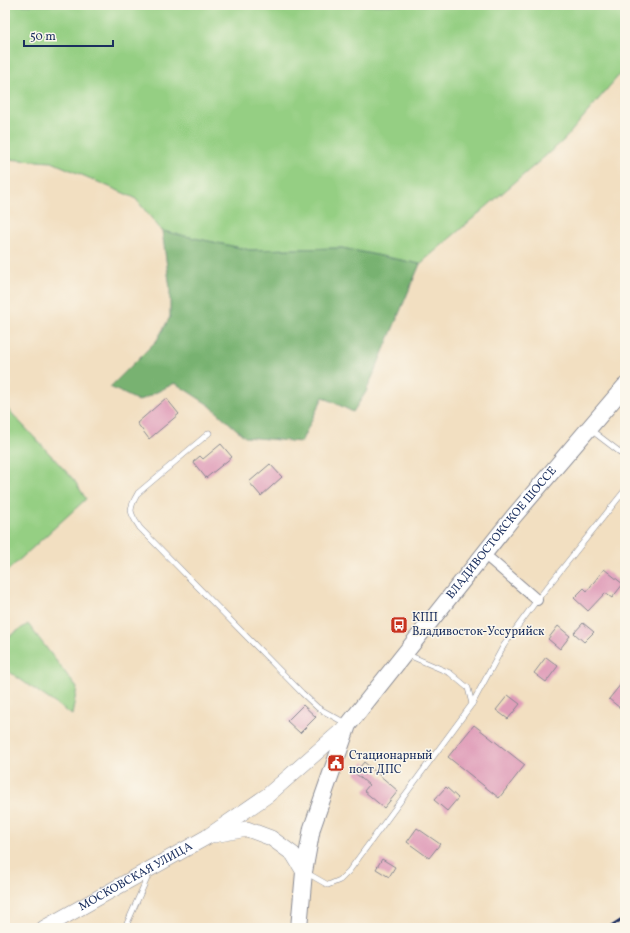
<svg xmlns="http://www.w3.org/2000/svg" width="630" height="933" viewBox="0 0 630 933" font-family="Vollkorn,serif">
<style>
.green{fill:#95cf83;stroke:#587f70}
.forest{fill:#78b271;stroke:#4a7068}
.building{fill:#e09eb9}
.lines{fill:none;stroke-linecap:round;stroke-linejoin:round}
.service-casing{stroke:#868790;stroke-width:6}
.minor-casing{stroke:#868790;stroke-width:12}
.primary-casing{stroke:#868790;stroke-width:16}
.trunk-casing{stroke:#868790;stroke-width:18}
.service{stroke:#fff;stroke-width:5}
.minor{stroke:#fff;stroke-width:10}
.primary{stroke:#fff;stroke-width:15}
.trunk{stroke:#fff;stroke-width:16}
.rail{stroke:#1b2f5e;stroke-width:3}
.labels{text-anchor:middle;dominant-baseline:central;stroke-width:3;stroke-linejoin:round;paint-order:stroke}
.street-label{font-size:12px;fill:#1b2f5e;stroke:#fbf7ec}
.poi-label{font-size:12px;fill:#1b2f5e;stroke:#fbf7ec;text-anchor:start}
</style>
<rect width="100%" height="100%" fill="#fbf7ec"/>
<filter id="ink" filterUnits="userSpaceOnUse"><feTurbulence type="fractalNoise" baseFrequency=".025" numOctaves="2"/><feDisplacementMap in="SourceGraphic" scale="8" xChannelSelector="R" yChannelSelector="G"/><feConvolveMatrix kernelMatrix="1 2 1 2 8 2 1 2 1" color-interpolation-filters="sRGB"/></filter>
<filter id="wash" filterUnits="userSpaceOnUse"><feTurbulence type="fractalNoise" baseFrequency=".012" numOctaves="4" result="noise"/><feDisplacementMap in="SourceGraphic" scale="16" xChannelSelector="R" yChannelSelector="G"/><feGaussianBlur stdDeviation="0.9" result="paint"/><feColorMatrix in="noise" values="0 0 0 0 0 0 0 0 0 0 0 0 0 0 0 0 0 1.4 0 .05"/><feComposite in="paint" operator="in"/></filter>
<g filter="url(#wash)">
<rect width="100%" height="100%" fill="#f2dfc1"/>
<g class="green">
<path d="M5,5h620v63l-61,72 -144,124 -78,-16 -92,2 -88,-19 -27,-33 -83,-36 -47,-3z"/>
<path d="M5,406l69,74 12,19 -81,74z"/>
<path d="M28,624l49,64 -5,27 -67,-46v-30z"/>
</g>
<path class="forest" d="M162,231l88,19 92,-2 78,16 -54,128 -13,20 -30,-15 -22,45 -56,-5 -36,-32 -34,-22 -36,18 -29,-14 47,-47 13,-23v-29z"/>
<g id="blocks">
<g class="building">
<path d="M166,398l13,16 -30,25 -12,-16z"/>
<path d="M221,444l11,13 -26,21 -13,-16 7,-6 3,3z"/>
<path d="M270,464l12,13 -21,19 -12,-14z"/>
<path d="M604,569l19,15 -11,14 -7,-5 -17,18 -14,-13 10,-10 3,3z"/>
<path d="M583,623l11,9 -10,10 -10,-9z"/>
<path d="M558,626l12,10 -10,13 -12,-10z"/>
<path d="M546,657l12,9 -12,16 -12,-9z"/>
<path d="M625,679v24l-5,5 -11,-9z"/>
<path d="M508,695l12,9 -12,15 -12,-9z"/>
<path d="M303,705l13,12 -16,16 -13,-12z"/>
<path d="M474,725l51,40 -26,33 -51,-41z"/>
<path d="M364,762l34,29 -14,17 -20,-17 5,-6 -14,-12z"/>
<path d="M446,787l12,11 -11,13 -13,-11z"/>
<path d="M417,828l23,16 -11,14 -22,-16z"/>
<path d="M382,859l13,8 -6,10 -13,-8z"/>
</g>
</g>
</g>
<g filter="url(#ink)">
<use href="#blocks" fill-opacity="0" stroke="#868790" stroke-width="1"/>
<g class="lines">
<defs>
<g id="service">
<path d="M591,430l34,26"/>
<path d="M209,433l-71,60c-10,17 -9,19 2,35l162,165 16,15 29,16"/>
<path d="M406,654l44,19 18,15 4,16"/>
<path d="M307,873l21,12 12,-5 9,-9 123,-167 32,-59 33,-45 88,-110"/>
<path d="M125,928l24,-54"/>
</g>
<path id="minor" d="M484,554l53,46"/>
<g id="primary">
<path d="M214,835l33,-6 24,9 22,16 11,18"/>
<path id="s1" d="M44,928l163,-91 61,-42 80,-70"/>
</g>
<g id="trunk">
<path id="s2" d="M299,928l5,-56 8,-44 36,-103 166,-209 111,-130"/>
</g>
</defs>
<use href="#service" class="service-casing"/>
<use href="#minor" class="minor-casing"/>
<use href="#primary" class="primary-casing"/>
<use href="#trunk" class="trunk-casing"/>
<use href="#service" class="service"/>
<use href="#minor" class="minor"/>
<use href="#primary" class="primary"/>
<use href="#trunk" class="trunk"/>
<g class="rail">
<path d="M608,928l17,-11"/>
<path d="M623,928l2,-2"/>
</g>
</g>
</g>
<defs>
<symbol id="bus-square" viewBox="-11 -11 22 22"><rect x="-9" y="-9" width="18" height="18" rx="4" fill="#c8321e" stroke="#fbf7ec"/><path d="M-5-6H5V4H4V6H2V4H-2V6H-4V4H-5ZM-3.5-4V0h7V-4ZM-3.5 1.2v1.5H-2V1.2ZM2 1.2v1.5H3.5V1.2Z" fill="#fff"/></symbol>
<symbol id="civic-square" viewBox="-11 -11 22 22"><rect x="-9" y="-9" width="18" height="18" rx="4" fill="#c8321e" stroke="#fbf7ec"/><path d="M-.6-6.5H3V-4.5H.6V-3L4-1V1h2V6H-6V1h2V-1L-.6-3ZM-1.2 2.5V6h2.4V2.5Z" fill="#fff"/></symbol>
</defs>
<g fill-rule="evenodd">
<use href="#bus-square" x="389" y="615" width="20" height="20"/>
<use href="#civic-square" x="326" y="753" width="20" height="20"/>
</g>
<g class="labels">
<g class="street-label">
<text stroke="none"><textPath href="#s2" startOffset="456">ВЛАДИВОСТОКСКОЕ ШОССЕ</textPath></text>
<text stroke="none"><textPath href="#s1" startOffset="105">МОСКОВСКАЯ УЛИЦА</textPath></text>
</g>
<g class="poi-label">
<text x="412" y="618">КПП<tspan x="412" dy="14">Владивосток-Уссурийск</tspan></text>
<text x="349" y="756">Стационарный<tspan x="349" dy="14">пост ДПС</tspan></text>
</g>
</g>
<rect width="630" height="933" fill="none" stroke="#fbf7ec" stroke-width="20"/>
<path d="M24 40v6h89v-6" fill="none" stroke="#1b2f5e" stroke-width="2"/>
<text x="30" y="40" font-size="12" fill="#1b2f5e" stroke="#fbf7ec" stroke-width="3" paint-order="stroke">50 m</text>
</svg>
